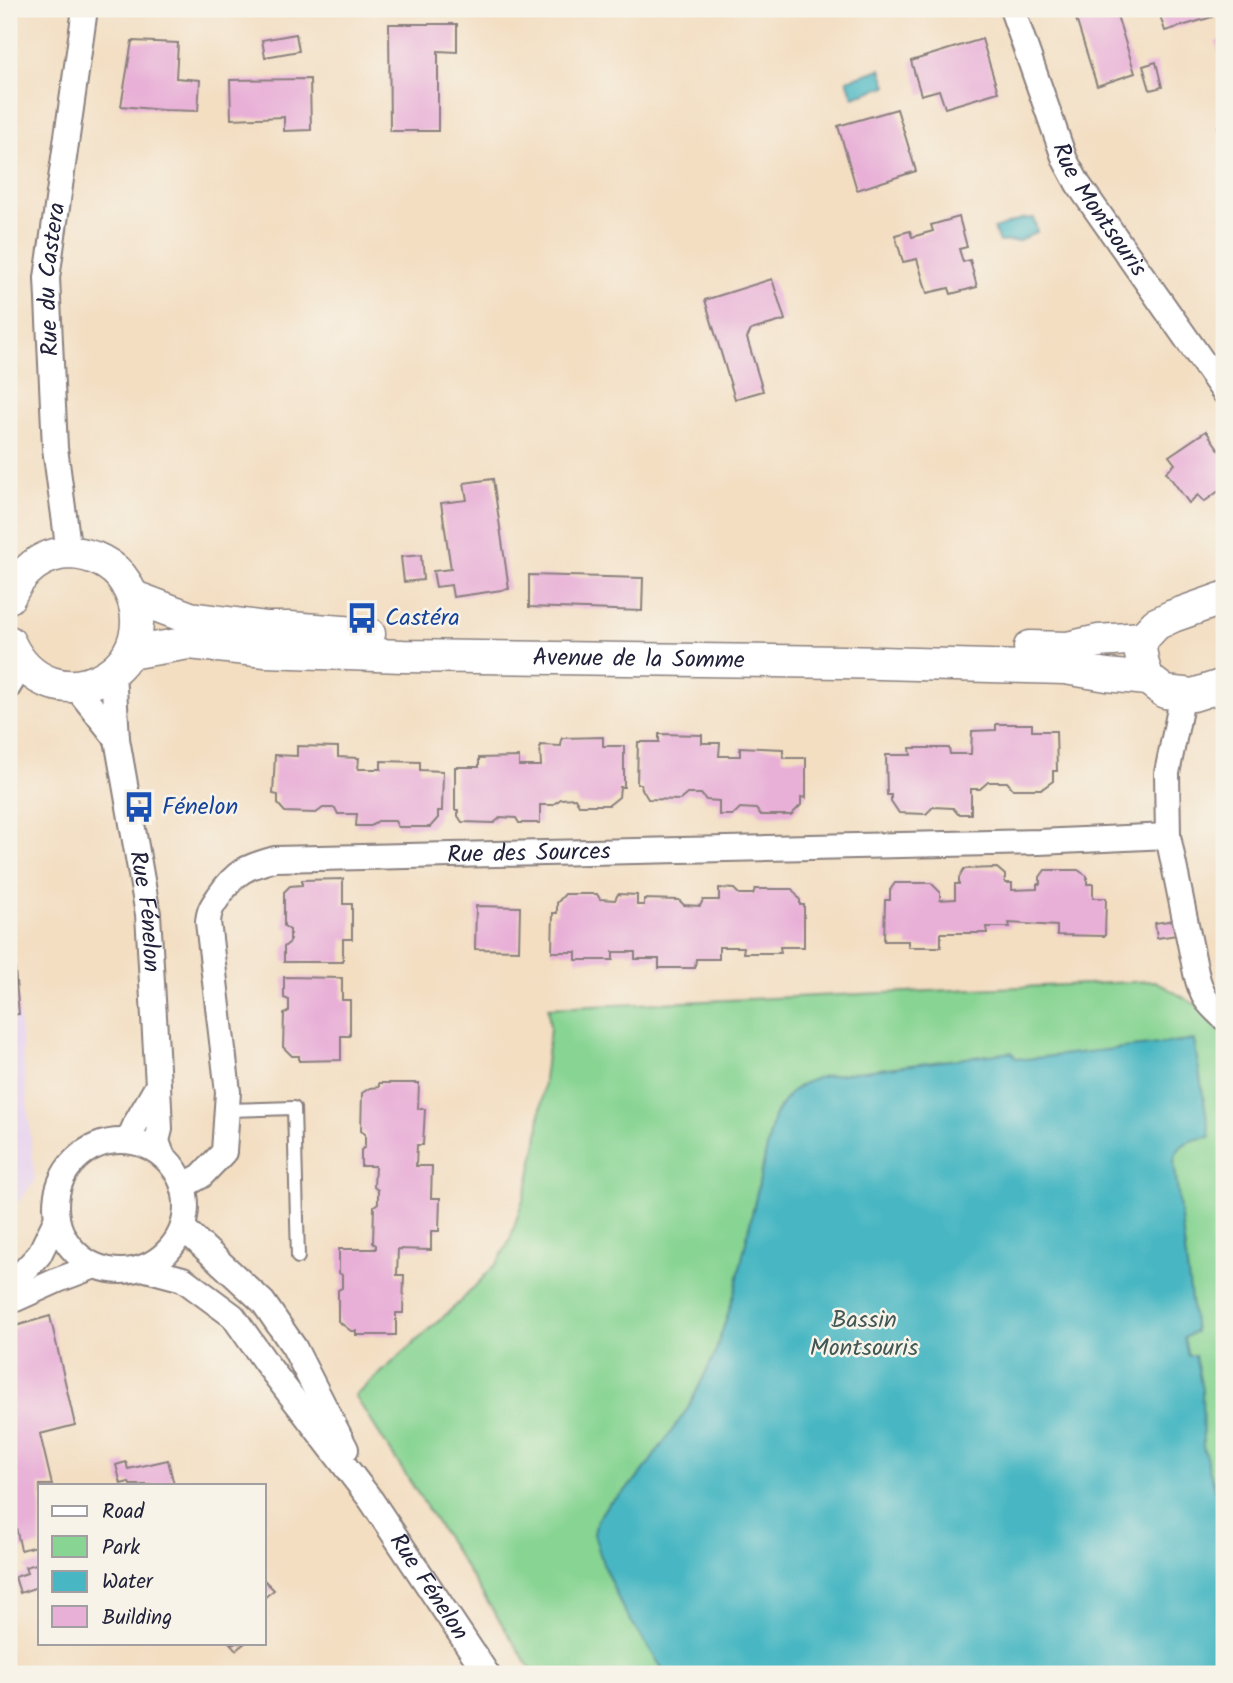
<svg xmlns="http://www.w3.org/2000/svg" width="1233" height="1683" viewBox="0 0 1233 1683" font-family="Kalam,sans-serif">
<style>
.built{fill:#e7d2ef}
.green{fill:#87d493;stroke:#547b67;stroke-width:2}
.water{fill:#49b7c3;stroke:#366c7f;stroke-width:2}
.building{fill:#e8afd7}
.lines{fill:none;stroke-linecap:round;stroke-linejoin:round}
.service-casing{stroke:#8a807e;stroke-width:16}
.minor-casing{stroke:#8a807e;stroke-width:28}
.tertiary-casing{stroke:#8a807e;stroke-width:35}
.service{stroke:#fff;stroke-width:12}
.minor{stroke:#fff;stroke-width:24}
.tertiary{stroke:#fff;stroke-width:32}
.labels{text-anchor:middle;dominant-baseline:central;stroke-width:5;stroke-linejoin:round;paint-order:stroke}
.street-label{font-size:24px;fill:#22223b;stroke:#f7f3e8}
.transit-label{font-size:24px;fill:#164399;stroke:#f7f3e8;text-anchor:start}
.park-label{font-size:24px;fill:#405755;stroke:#f7f3e8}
</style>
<rect width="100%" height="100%" fill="#f7f3e8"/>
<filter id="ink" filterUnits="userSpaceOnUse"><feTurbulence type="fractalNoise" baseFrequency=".0143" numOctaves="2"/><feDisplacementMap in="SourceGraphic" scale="14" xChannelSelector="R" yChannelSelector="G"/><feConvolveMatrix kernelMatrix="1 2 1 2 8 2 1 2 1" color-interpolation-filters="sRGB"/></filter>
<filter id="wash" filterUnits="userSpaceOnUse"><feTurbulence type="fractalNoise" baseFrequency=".00686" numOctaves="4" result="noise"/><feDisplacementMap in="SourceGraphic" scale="28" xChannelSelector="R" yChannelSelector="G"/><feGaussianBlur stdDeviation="1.57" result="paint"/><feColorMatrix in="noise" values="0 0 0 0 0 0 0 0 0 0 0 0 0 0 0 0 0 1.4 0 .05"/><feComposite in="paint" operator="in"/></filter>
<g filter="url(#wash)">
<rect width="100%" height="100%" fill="#f3dec2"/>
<path class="built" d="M9,907l26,274 -26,33z"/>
<path class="green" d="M1155,981l69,40v653h-690l-179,-278 106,-95 36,-38 12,-21 19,-57 9,-43 13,-114 -2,-20z"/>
<g class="water">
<path d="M881,69l6,17 -34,11 -6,-17z"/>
<path d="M1034,218l3,14 -18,9 -20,1 -5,-13 27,-10z"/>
<path d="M1194,1040l16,97c-18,2 -32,5 -36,24l21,171 -11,6 4,18 7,-1 7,34 1,58 21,72v155h-558l-43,-65 -19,-42 -10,-33 3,-14 11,-16 16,-12 18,-19 46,-65 26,-52 20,-61 40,-179c14,-23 23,-34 51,-40l187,-24 4,6 9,1z"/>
</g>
<g id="blocks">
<g class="building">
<path d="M1073,9h42l20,64 -38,13z"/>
<path d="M1158,9h52l2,8 -47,14z"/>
<path d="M389,24h68v28l-19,-1v80h-48z"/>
<path d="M296,34l3,17 -34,6 -3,-17z"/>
<path d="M982,39l16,53 -53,16 -6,-18 -18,5 -10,-34z"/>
<path d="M1224,39v20l-3,1 -5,-18z"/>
<path d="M132,41l46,2 -2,35 24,2 -2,31 -35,-1 -42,-4z"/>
<path d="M1156,62l6,25 -12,3 -7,-24z"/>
<path d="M310,79l1,51 -27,1v-14l-53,2 -1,-39z"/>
<path d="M897,109l19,62 -59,19 -19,-64z"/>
<path d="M1224,125v19l-6,-17z"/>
<path d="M959,217l8,30 -8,2 4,13 7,-2 7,27 -26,7 -2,-6 -22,5 -10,-34 -14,3 -8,-27 15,-4 2,6 21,-6 -2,-6z"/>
<path d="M772,279l13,41 -34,10 -4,8 16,53 -28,8 -30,-99z"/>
<path d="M1206,431l18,26v30l-20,15 -6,-7 -9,8 -23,-31 9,-8 -6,-8z"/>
<path d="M493,479l16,110 -56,8 -2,-12 -15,2 -3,-16 18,-2 -10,-66 26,-3 -3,-17z"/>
<path d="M421,555l2,25 -19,2 -3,-25z"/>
<path d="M529,575l114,3 -1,33 -113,-4z"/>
<path d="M996,724h36v7h24l1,40h-4v10l-11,8h-29l-6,-7h-19l-8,7h-9v25h-13l-5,-6 -20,-1 -7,7 -27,-1 -8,-12v-6h-4l-1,-40h25l-1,-7h39l1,6h21l1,-23 24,-1z"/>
<path d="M659,734l43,1v8h18l-1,13h21v-9l43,2v9h23v40l-5,-1v8l-10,10h-30l-5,-6 -16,-1 -7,7h-14v-14l-13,-1 -5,-6h-14l-7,6 -32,-1 -6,-10 -1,-5h-4l1,-42h21z"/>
<path d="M603,737v9h21v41h-4l-1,10 -10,8h-30l-4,-7 -14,1 -9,6h-12v18h-21l-3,-5 -15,-1 -7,6 -32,-1 -4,-6v-6h-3v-43h24v-9l40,-1v9h22l-1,-21 21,1 1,-8z"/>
<path d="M297,746l41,1v10l21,1 -1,11h23v-8l39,1v8l23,1 -1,40h-4v7l-8,9h-32l-3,-6h-17l-7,5h-15l1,-12h-19l-3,-6h-12l-7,5 -31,-1 -7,-8v-9l-5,-1 2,-39 22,1z"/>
<path d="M997,868l8,7v8h7v7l25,-1v-5h3v-7l5,-7h33l9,6v8h6v14h13l-1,38 -48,-1v-9l-48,-3 1,4h-24l1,6h-46v14h-33v-6h-24l1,-41h5v-10l5,-7h36l9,9v8l15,-1v-15h4v-6l5,-9z"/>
<path d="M343,879v25h9v35h-9v23h-59v-15l6,-5v-12l-6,-4v-34l6,-6 12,-1v-5z"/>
<path d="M719,888l15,1 5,5h14l2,-5h37l8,11v5h4v42h-24l1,6h-38l1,-6h-25v12h-23l-1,9h-36v-9h-24v-7h-22v8h-37v-8h-24l1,-39h4v-10l8,-9h32l3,5 15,1 3,-6 19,1v10h7v-6l35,1 5,5 16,1 3,-6h16z"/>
<path d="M476,906l44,1 -1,43 -44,-1z"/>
<path d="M1175,920l2,15 -20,3 -2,-15z"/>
<path d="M9,926h2l8,88 -10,1z"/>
<path d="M284,977l58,1v22h8v36h-9v24l-42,1v-5h-7l-9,-9 1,-33 5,-3v-11l-5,-2z"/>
<path d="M379,1083h40l-1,26h7l-2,36h-6l-1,21h16l-1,32h9l-1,33h-8v19l-33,-1 -1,26h7l-1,38h-7v22h-40v-4h-5l-13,-10v-31l4,-2v-13l-3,-2v-24h37v-4l-3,-2 1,-37 4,-3v-13l-4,-3 1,-21h-14v-16l4,-3v-13l-4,-3 1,-38 8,-5 9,-1z"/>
<path d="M50,1316l25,109 -35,9 12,51h-12v60l-19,5 -12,-54v-165l10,-6z"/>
<path d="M168,1460l6,25h-44l-1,-3 -8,2 -5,-19 10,-3 2,7z"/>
<path d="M40,1563v23l-20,7 -5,-16 12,-4 -2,-6z"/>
<path d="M264,1580l10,10 -10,8z"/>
<path d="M230,1643h15l-9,7z"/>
</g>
</g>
</g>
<g filter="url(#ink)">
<use href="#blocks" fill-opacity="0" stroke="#8a807e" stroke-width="2"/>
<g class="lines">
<defs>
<g id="service">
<path d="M9,697l17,-28"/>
<path d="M228,1110l66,-2 4,149"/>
</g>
<g id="minor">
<path id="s1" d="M1012,9l53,151 13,24 146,208"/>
<path id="s2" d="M69,553l-14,-105 -8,-170 38,-269"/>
<path id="s3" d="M113,672l4,67 31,175 10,171 2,44 -3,12 5,14"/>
<path d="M75,686l42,53"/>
<path d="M1183,694l-16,79 1,63 28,137c6,24 10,29 28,45"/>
<path d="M128,1141l9,-20 21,-36"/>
<circle cx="121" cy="1206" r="65"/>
<path id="s4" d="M183,1186l18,-10 23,-24 4,-60 -20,-170c1,-12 4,-16 11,-26 17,-25 27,-29 56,-37l764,-17 129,-6"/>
<path d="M183,1228l80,74 31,45 52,102"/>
<path id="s5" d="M142,1268l41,11 50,37 33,47 105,137 116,174"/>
<path d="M9,1287l30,-32 18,-37"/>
<path d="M9,1302l49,-22 37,-14"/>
</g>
<g id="tertiary">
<path d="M9,597c12,-25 32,-44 62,-44 21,1 43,11 54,29 51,84 -74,152 -116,60"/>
<path d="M134,597l56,21 77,10h23l79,6"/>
<path d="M1224,598l-51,18 -17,8 -13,14 -3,11 3,16 5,14 17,13 28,3 31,-10"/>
<path d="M1030,647l37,1 31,-7 45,-3"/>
<path id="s6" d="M129,653l60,-10 77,8 137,5 440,6 222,6 42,7 41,4"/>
</g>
</defs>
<use href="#service" class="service-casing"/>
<use href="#minor" class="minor-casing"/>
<use href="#tertiary" class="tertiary-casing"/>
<use href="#service" class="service"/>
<use href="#minor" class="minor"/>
<use href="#tertiary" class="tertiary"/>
</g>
</g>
<defs>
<symbol id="bus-bare" viewBox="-9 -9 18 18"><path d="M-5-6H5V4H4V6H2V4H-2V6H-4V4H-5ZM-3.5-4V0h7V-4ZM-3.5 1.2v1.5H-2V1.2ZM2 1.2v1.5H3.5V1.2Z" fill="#1a4fb4" stroke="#f7f3e8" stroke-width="2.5" paint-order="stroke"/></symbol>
</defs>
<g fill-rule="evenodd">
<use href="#bus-bare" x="340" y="596" width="44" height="44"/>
<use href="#bus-bare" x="117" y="785" width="44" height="44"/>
</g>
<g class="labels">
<g class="street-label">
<text stroke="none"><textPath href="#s1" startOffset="220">Rue Montsouris</textPath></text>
<text stroke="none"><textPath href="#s2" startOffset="275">Rue du Castera</textPath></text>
<text stroke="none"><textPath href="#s6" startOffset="511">Avenue de la Somme</textPath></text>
<text stroke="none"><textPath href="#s4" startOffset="637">Rue des Sources</textPath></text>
<text stroke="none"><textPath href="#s3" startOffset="242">Rue Fénelon</textPath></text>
<text stroke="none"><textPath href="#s5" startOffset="439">Rue Fénelon</textPath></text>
</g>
<g class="transit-label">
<text x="385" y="618">Castéra</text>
<text x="162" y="807">Fénelon</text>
</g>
<g class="park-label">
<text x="864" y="1320">Bassin<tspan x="864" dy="28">Montsouris</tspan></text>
</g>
</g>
<rect width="1233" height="1683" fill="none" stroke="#f7f3e8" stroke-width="35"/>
<rect x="38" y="1484" width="228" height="161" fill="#f7f3e8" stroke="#a29fa3" stroke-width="2"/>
<rect x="52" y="1506" width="35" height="10" fill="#ffffff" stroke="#a29fa3" stroke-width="2"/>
<text x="102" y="1518" font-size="21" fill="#22223b">Road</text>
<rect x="52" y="1536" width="35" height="21" fill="#87d493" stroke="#a29fa3" stroke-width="2"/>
<text x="102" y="1554" font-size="21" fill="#22223b">Park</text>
<rect x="52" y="1571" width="35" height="21" fill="#49b7c3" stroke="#a29fa3" stroke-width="2"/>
<text x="102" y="1588" font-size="21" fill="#22223b">Water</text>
<rect x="52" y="1606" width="35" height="21" fill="#e8afd7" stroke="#a29fa3" stroke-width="2"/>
<text x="102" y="1624" font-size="21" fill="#22223b">Building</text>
</svg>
